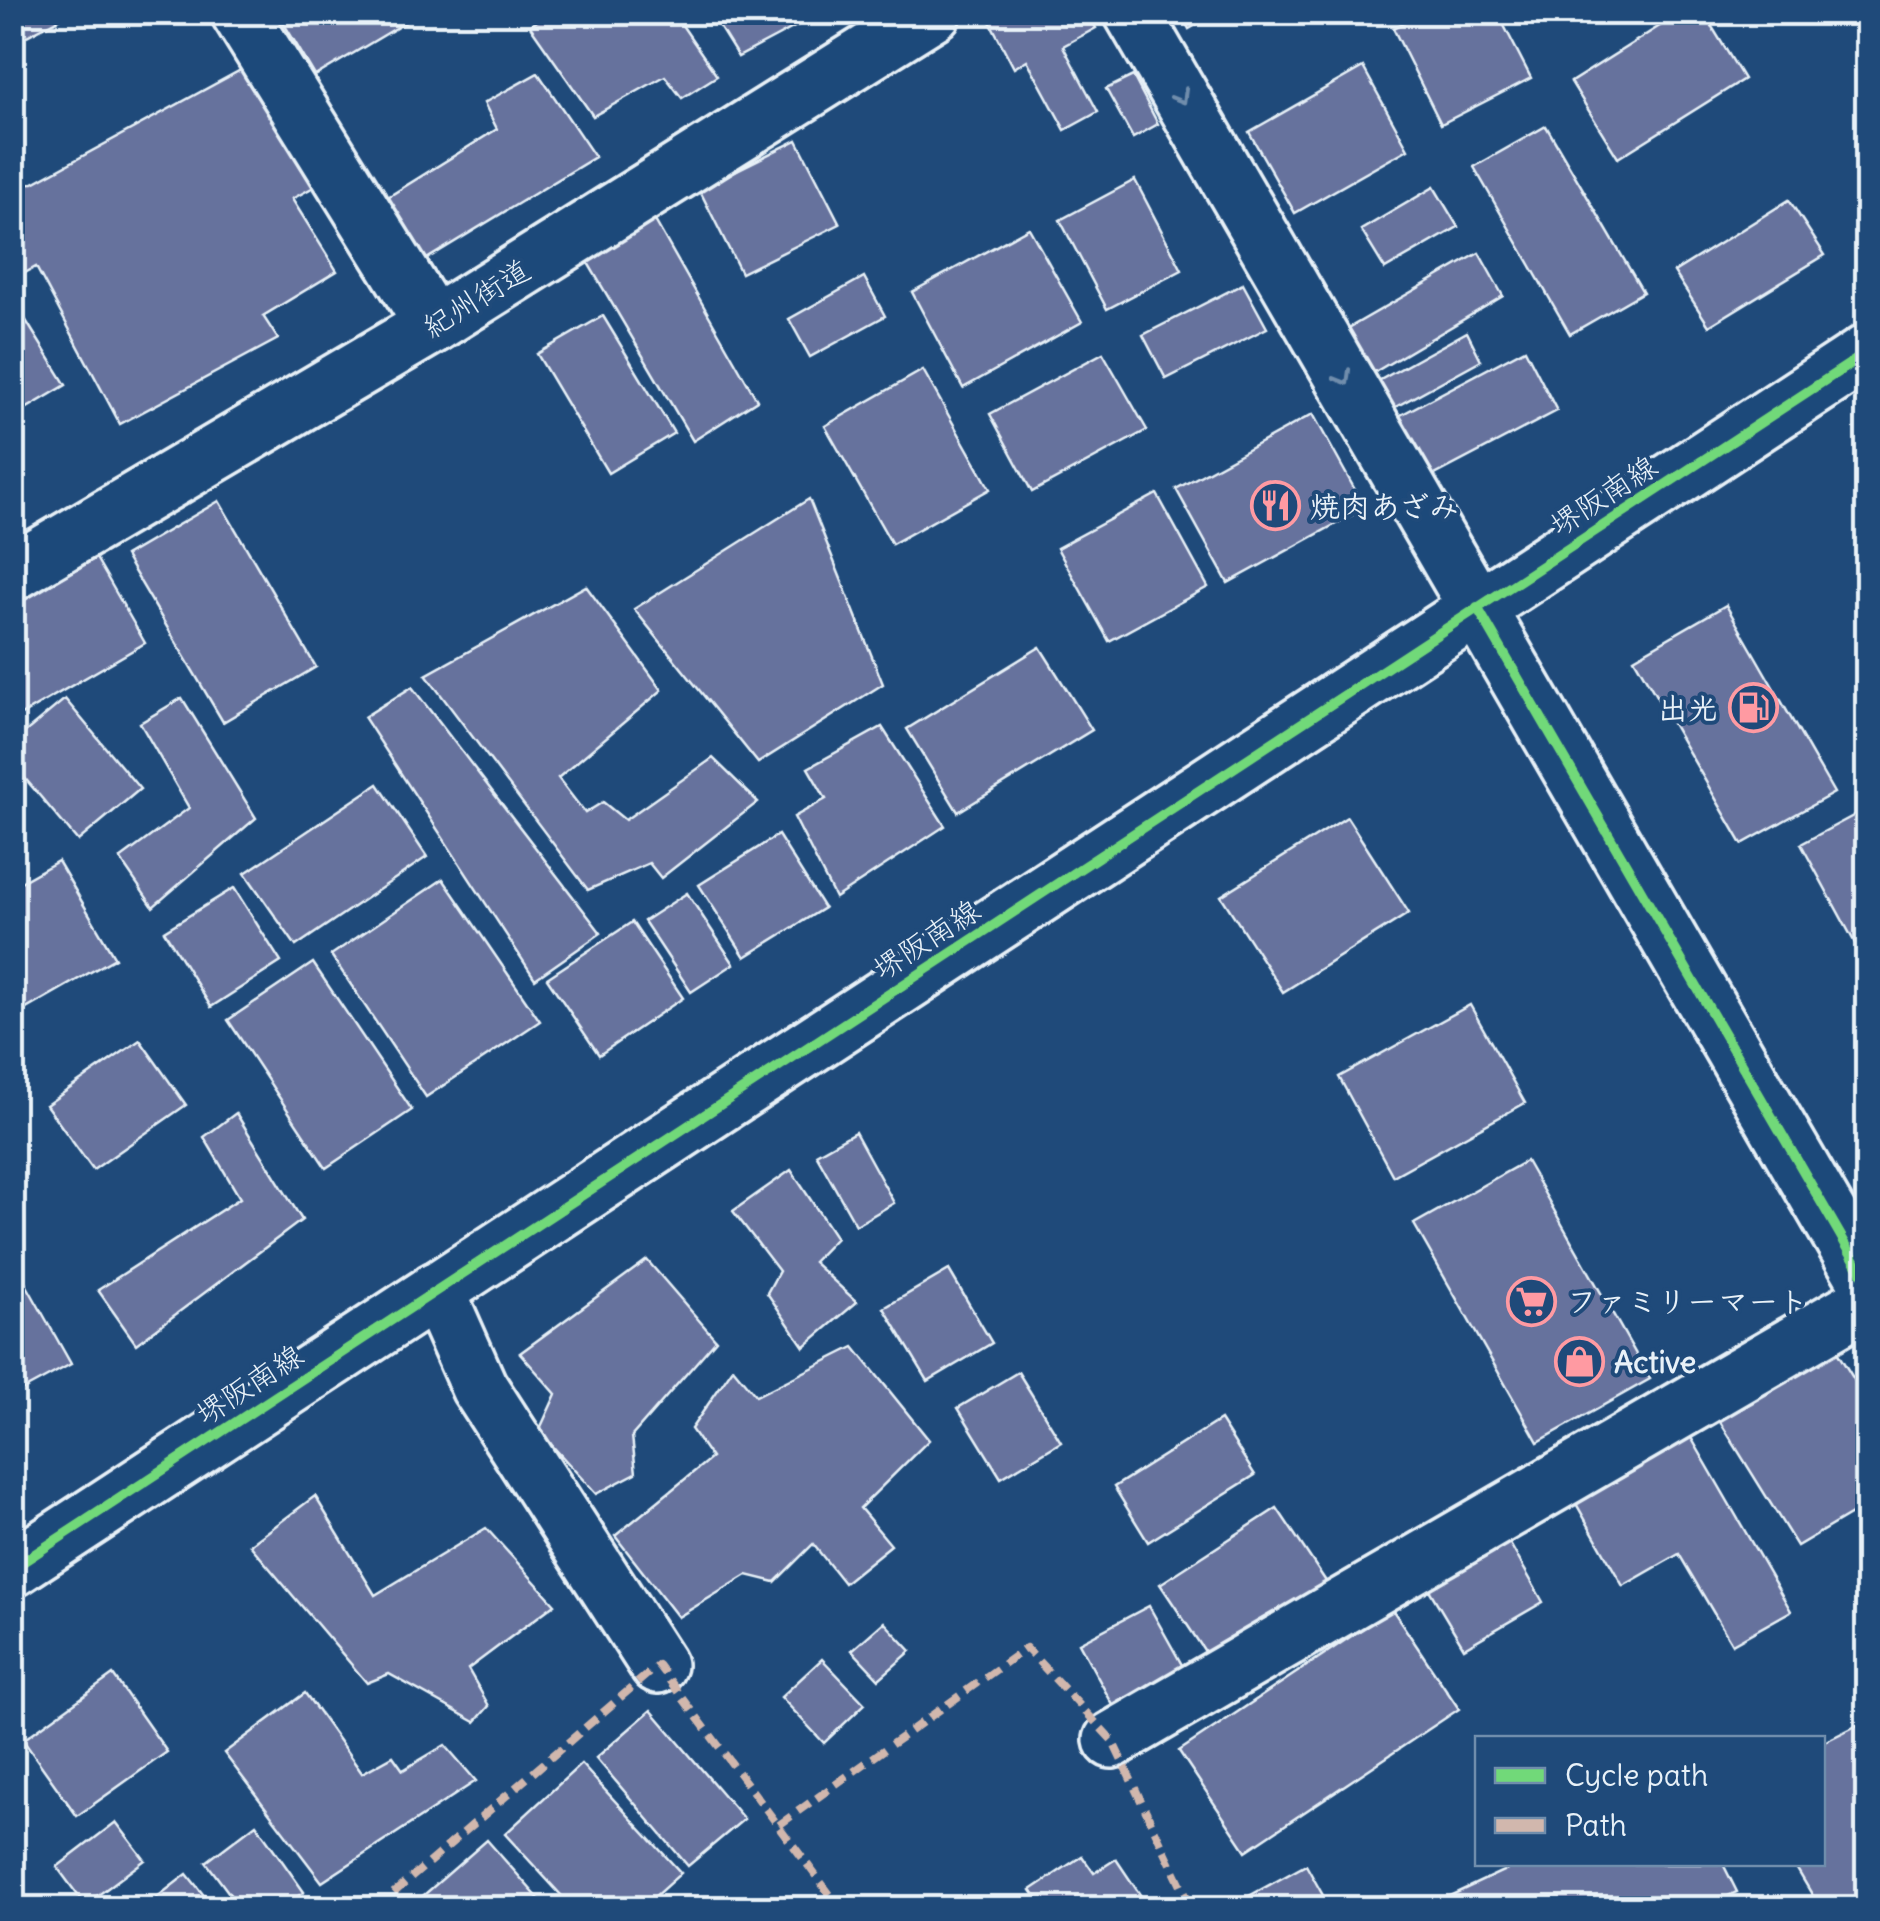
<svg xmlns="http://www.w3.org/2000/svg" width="1880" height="1921" viewBox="0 0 1880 1921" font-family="Delius,'Klee One',sans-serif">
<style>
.building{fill:#66729d;stroke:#e8f1f8;stroke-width:2.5}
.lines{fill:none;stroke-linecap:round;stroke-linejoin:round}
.minor-casing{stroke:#e8f1f8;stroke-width:62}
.major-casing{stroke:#e8f1f8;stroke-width:62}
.minor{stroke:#1f4a7a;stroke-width:55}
.major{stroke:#1f4a7a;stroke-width:55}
.quiet{stroke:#d1b7ad;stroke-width:8;stroke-dasharray:15 8;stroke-linecap:butt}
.cycleway-casing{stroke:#1f4a7a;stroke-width:16}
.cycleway{stroke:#71d979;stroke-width:10}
.oneway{stroke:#6f8dac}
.labels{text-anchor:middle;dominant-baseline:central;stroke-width:8;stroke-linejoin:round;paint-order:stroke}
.street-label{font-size:30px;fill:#e8f1f8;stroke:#1f4a7a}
.poi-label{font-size:30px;font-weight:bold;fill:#e8f1f8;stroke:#1f4a7a;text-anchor:start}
</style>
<rect width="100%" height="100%" fill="#1f4a7a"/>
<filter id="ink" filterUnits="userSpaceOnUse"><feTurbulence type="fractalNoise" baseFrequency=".01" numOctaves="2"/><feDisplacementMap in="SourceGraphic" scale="20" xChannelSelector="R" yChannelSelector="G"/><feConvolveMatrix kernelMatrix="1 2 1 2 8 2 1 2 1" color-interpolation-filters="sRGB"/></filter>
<g filter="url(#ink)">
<g class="building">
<path d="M12,12h48l3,5 -44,23 -7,-12z"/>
<path d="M277,12h146l-108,64z"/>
<path d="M550,12h123l44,64 -35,22 -17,-22 -72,40 -63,-90z"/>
<path d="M710,12h113l-85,45z"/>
<path d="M985,12h103l8,16 -33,18 35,66 -33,18 -38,-70 -13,8z"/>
<path d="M1180,12h39l-30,17z"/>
<path d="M1425,12h72l34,66 -90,46 -48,-96z"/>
<path d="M1536,12h35l-28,15z"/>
<path d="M1682,12h21l41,67 -126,79 -47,-76z"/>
<path d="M250,65l71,118 -29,16 45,72 -74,45 15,23 -158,85 -84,-157 -24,13v-96l21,-1z"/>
<path d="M1363,67l45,82 -113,64 -46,-81z"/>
<path d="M538,73l57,84 -175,106 -40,-61 117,-73 -13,-26z"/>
<path d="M1133,76l25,48 -25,14 -27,-49z"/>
<path d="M1546,126l97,166 -73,42 -96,-167z"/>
<path d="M797,140l43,84 -99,49 -42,-84z"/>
<path d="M1135,180l47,90 -75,39 -47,-89z"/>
<path d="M1434,187l24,40 -73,42 -24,-39z"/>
<path d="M1789,200l36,55 -116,71 -35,-54z"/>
<path d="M649,210l108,190 -64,41 -112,-190z"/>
<path d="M1029,228l53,94 -119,66 -51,-96z"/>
<path d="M1479,253l24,43 -130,77 -26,-44z"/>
<path d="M864,277l21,39 -75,41 -21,-38z"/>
<path d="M1243,284l24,44 -101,51 -23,-44z"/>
<path d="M603,316l71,117 -66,40 -71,-119z"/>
<path d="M25,319l41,66 -54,32v-91z"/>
<path d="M1467,332l14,28 -93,51 -15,-27z"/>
<path d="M1525,349l32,62 -130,68 -32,-61z"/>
<path d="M1103,353l44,77 -115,62 -42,-78z"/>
<path d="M923,370l67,119 -98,55 -67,-118z"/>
<path d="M1313,414l52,94 -137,75 -52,-94z"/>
<path d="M1157,494l51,93 -99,54 -52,-93z"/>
<path d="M809,499l74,185 -125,79 -124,-154z"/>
<path d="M219,501l97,166 -93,55 -98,-166z"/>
<path d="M96,558l49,85 -124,72 -9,-14v-94z"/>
<path d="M586,586l76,104 -104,88 27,35 18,-11 22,18 88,-62 45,44 -97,76 -12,-15 -61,27 -162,-215z"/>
<path d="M1726,605l108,188 -92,51 -108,-186z"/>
<path d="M1040,647l52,83 -134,82 -51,-83z"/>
<path d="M412,687l189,246 -66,46 -171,-262z"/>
<path d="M182,698l74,120 -103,89 -33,-48 69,-51 -49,-85z"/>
<path d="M65,699l75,90 -62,52 -66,-78v-20z"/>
<path d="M882,727l63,99 -110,72 -41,-81 32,-18 -18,-31z"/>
<path d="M378,784l49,73 -131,89 -51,-73z"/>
<path d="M1868,808v128l-13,7 -54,-99z"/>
<path d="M1347,817l62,96 -126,79 -62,-96z"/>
<path d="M778,835l46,73 -79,49 -46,-72z"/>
<path d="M58,861l57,97 -103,59v-130z"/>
<path d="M443,879l97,142 -114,76 -95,-142z"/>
<path d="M234,888l47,74 -70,45 -47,-76z"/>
<path d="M687,893l47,71 -43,28 -47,-71z"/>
<path d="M632,922l51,76 -84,57 -52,-77z"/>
<path d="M313,963l99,147 -86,58 -98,-148z"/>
<path d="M1470,1005l55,98 -132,73 -54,-99z"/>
<path d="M140,1040l46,65 -93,65 -47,-65z"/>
<path d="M236,1113l66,107 -166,124 -38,-54 142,-92 -36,-61z"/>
<path d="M855,1132l39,71 -38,22 -40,-71z"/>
<path d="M1526,1161l124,218 -112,63 -124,-218z"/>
<path d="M791,1170l45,68 -23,24 44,40 -53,45 -37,-54 12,-22 -46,-60z"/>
<path d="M647,1260l69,80 -84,96 4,37 -40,21 -57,-63 17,-37 -36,-41z"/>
<path d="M949,1270l43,73 -64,38 -44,-73z"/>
<path d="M21,1275l50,89 -59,32v-116z"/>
<path d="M854,1347l75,93 -69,68 31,37 -47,38 -31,-39 -38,38 -28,-7 -69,42 -63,-81 96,-78 -20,-29 42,-61 23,28z"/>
<path d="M1834,1347l34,55v102l-71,42 -80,-129z"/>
<path d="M1018,1372l43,70 -60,36 -43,-70z"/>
<path d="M1220,1420l35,55 -107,67 -34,-55z"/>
<path d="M1685,1427l106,184 -59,33 -53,-90 -56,32 -53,-93z"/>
<path d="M315,1496l60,99 111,-67 69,76 -87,65 21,37 -14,16 -86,-48 -22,9 -117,-138z"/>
<path d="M1277,1508l50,75 -117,76 -50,-75z"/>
<path d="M1509,1542l34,60 -79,46 -36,-60z"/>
<path d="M1149,1606l42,75 -71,37 -41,-75z"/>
<path d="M1392,1609l67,100 -213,142 -67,-100z"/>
<path d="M884,1622l27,29 -32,28 -27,-29z"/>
<path d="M822,1659l43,45 -41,39 -43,-46z"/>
<path d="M113,1675l54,77 -90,64 -54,-76z"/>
<path d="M305,1693l57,80 31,-17 10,14 42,-25 31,36 -154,101 -98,-129z"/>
<path d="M651,1710l93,109 -56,47 -92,-108z"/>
<path d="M1868,1720v188h-48l-26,-44h28v-121z"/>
<path d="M581,1764l100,109 -39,35h-69l-68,-74z"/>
<path d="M116,1822l29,38 -60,45 -28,-38z"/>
<path d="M256,1824l48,68 -23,16h-41l-34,-46z"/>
<path d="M487,1840l60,68h-138z"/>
<path d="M1082,1856l12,17 22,-14 33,49h-111l4,-2 -11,-16z"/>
<path d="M1518,1864h205l14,28 -34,16h-279z"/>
<path d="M1306,1865l24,43h-103z"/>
<path d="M187,1874l27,34h-71z"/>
</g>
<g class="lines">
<defs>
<g id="minor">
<path d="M239,12l194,313"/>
<path d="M1132,12l736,1271"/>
<path d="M12,573l421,-248 500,-313"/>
<path d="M436,1290l43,97 179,278"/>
<path d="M1112,1740l756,-439"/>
</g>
<path id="major" d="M12,1569l1856,-1217"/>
</defs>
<use href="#minor" class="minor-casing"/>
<use href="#major" class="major-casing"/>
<use href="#minor" class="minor"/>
<use href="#major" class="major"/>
<g class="quiet">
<path d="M779,1825l247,-177 86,92 80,168"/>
<path d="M376,1908l282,-243 182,243"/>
</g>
<defs>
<g id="cycleway">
<path d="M1477,607l391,676"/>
<path d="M12,1569l1856,-1217"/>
</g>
</defs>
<use href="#cycleway" class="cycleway-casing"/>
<use href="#cycleway" class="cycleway"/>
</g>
<defs><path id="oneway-chevron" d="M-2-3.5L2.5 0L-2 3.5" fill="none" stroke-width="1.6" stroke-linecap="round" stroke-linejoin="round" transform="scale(2.5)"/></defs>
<g class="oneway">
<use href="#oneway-chevron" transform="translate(1181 97) rotate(60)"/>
<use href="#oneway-chevron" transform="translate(1344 378) rotate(60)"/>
</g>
</g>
<defs>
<symbol id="restaurant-ring" viewBox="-11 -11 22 22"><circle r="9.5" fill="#1f4a7a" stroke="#ff9aa2" stroke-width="1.5"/><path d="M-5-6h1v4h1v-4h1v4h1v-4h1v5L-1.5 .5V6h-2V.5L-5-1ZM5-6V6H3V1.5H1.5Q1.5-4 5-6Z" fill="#ff9aa2"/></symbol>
<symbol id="fuel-ring" viewBox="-11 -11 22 22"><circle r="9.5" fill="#1f4a7a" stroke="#ff9aa2" stroke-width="1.5"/><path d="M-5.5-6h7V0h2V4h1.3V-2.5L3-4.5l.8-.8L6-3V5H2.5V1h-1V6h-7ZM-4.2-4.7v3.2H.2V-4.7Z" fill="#ff9aa2"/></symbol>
<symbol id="supermarket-ring" viewBox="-11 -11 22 22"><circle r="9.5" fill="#1f4a7a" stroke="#ff9aa2" stroke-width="1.5"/><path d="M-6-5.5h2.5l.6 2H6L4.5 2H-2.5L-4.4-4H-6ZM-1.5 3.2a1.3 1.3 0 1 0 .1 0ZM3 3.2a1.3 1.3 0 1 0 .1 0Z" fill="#ff9aa2"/></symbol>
<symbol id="shop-ring" viewBox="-11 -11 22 22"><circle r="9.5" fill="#1f4a7a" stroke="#ff9aa2" stroke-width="1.5"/><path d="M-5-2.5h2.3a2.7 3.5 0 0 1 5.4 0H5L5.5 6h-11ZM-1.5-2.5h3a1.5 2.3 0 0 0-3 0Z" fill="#ff9aa2"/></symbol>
</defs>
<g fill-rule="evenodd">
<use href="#restaurant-ring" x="1248" y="478" width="55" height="55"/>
<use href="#fuel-ring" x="1726" y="680" width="55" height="55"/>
<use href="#supermarket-ring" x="1504" y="1274" width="55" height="55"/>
<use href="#shop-ring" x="1552" y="1334" width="55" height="55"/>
</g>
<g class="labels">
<g class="street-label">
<text transform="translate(476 298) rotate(-32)">紀州街道</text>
<text transform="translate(1603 495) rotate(-33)">堺阪南線</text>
<text transform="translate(926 939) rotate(-33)">堺阪南線</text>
<text transform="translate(249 1384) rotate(-33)">堺阪南線</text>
</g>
<g class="poi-label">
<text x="1310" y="506">焼肉あざみ</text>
<text x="1718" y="708" text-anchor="end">出光</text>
<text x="1567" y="1301">ファミリーマート</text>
<text x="1614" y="1362">Active</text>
</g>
</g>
<rect width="1880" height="1921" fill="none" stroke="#1f4a7a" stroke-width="50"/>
<rect x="25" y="25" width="1830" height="1871" fill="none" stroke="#e8f1f8" stroke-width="4" filter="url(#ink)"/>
<rect x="1475" y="1736" width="350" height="130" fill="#1f4a7a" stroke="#6f8dac" stroke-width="2.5"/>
<rect x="1495" y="1768" width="50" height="15" fill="#71d979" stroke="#6f8dac" stroke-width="2.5"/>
<text x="1565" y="1786" font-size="30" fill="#e8f1f8">Cycle path</text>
<rect x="1495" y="1818" width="50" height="15" fill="#d1b7ad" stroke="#6f8dac" stroke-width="2.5"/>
<text x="1565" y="1836" font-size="30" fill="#e8f1f8">Path</text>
</svg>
